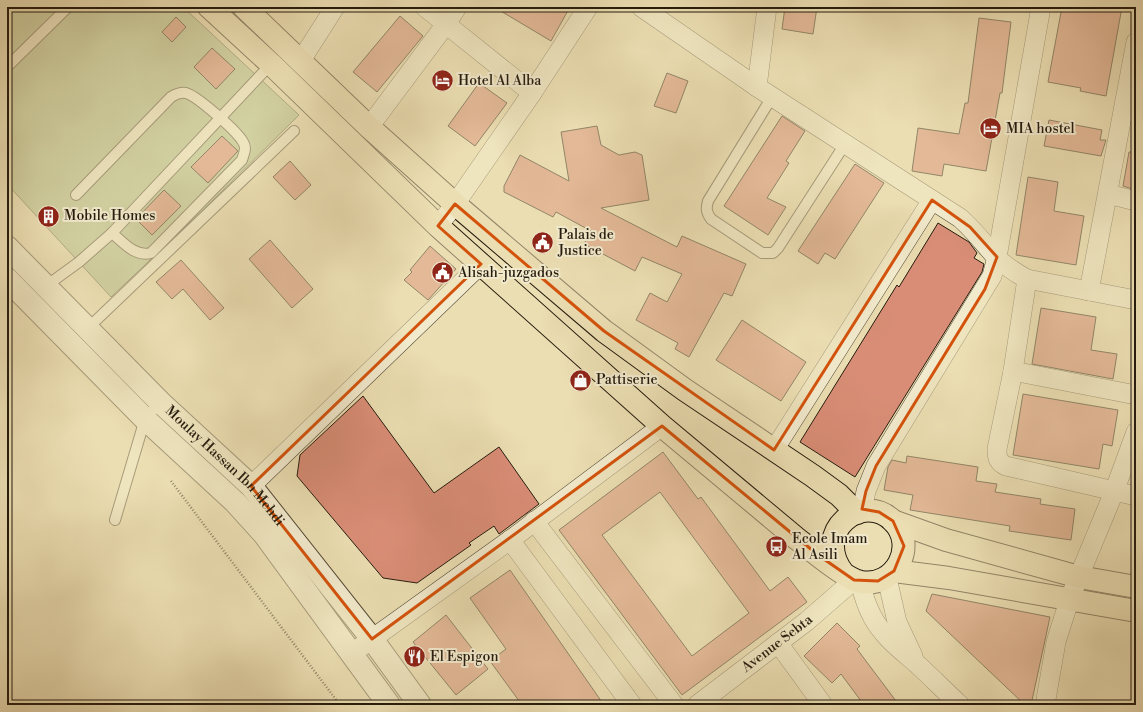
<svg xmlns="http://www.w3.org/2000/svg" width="1143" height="712" viewBox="0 0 1143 712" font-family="'Libre Bodoni',serif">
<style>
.green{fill:#b3c28f;stroke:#6c6e4e}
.building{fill:#d98d76;stroke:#251b0e;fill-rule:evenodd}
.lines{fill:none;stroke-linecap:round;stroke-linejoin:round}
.service-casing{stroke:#564c37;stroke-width:12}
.minor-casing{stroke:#564c37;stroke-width:20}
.tertiary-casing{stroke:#564c37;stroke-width:24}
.primary-casing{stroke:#251b0e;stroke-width:24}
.path{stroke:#251b0e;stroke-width:2.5;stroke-dasharray:1 2;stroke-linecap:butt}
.service{stroke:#f2eacd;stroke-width:10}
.minor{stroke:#f2eacd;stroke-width:19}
.tertiary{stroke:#f2eacd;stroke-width:22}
.primary{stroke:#ebdeb2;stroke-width:22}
.marked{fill:none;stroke:#d4530c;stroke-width:3;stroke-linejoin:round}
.labels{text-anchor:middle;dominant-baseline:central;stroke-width:4;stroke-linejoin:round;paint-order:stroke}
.poi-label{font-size:14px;fill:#251b0e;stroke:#f2eacd;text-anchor:start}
.street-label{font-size:14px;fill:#251b0e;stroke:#f2eacd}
</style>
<rect width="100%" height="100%" fill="#ebdeb2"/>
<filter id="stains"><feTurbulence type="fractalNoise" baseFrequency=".005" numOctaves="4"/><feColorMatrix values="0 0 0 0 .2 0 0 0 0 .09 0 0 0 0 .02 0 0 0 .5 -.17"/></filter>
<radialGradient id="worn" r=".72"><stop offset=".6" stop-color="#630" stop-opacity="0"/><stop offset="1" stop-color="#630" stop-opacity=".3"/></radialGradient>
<path class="green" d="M7,7h176l116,108 -93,92 -95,90 -104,-113z"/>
<g class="building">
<path d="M494,7h76l-19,34z"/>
<path d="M785,7h32l-4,27 -31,-5z"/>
<path d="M1062,7h60l-16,89 -26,-5 1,-3 -33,-6z"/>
<path d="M400,16l23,20 -46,56 -24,-20z"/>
<path d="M176,17l10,10 -14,15 -10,-10z"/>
<path d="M979,18l32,4 -9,71h-2l-14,78 -42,-7 -2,12 -30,-5 6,-43 41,6 6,-31h3z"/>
<path d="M212,48l23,21 -19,20 -22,-22z"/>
<path d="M667,73l21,8 -12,32 -22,-7z"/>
<path d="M479,83l28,20 -32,43 -27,-20z"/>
<path d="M782,116l23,15 -19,30 3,2 -22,35 19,9 -18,28 -44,-29z"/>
<path d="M1049,120l53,10 -2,10h6l-5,16 -57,-10z"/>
<path d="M597,126l4,19 18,10 16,-3 7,3 7,45 -48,8 76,39 5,-11 64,28 -14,32 -8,-3 -35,64 -14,-8 3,-6 -42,-23 14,-27 17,9 15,-28 -40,-17 -7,14 -51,-27 7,-13 -35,-19 -3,5 -49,-25v-6l16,-31 49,26 -8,-49z"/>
<path d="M222,136l16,15 -30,32 -17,-16z"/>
<path d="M1129,152h7v38l-13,-4z"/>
<path d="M290,161l21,24 -16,15 -22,-23z"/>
<path d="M855,164l29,19 -49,76 -10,-6 -7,11 -20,-13z"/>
<path d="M1028,177l30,5 -4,29 30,5 -8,49 -60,-10z"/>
<path d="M164,190l17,16 -29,29 -16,-16z"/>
<path d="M938,223l31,19 8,11 -3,5 10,6 -2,8 -127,205 -55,-35 97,-157 2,2z"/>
<path d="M270,240l43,49 -21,19 -43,-49z"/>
<path d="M430,246l26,23 -28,31 -24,-20 8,-8 -2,-2z"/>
<path d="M181,260l43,48 -14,12 -27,-31 -11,10 -16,-17z"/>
<path d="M1041,308l55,9 -5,33 26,4 -4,25 -81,-15z"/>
<path d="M742,320l64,42 -25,39 -65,-41z"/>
<path d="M1023,394l95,16 -6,36 -9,-2 -4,25 -86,-14z"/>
<path d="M363,396l71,97 65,-46 40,57 -40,30 -5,-8 -25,17 2,2 -54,38 -34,-5 -86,-102 3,-21z"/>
<path d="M663,452l35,47 3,-2 69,94 18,-14 19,25 -125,93 -123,-165zM660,492l89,121 -57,43 -90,-121z"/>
<path d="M907,456l71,11 -2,14 21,3 -2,8 46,7 -1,5 35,5 -4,31 -62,-9 1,-5 -100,-16 3,-15 -29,-5 4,-23 4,-7 14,3z"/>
<path d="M510,570l94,135h-82l-32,-44 16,-12 -36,-51z"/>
<path d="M932,594l118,23 -19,88h-6l-99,-94z"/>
<path d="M446,615l42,54 -32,26 -43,-53z"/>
<path d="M837,623l23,23 -3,3 42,56h-35l-23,-31 -9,9 -28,-27z"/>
</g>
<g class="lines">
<defs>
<g id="service">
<path d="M7,64h3l58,-57"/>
<path d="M772,97l-64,104c-2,7 -2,11 3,18l51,34h11l5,-5 67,-104"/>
<path d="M76,195l95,-98c5,-3 9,-5 15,-4 11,3 51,38 57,49 4,6 1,11 -1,18l-91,93c-16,4 -27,-10 -39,-20"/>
<path d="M46,286l33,-24 33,-29 159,-169"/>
<path d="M87,329l207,-198"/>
<path d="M115,520l30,-101 15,-17"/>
</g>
<g id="minor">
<path d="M425,7l21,17 11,-17"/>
<path d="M641,7l116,80"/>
<path d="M767,7l-10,80 203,131c15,13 23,25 36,39 9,9 20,16 31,22l109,21"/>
<path d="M300,62l35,-55"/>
<path d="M369,127l77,-103 86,69 56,-86"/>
<path d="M1108,194l28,7"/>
<path d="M438,226l17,-22 77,-111"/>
<path d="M1089,291l47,-249"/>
<path d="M1013,371l14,-92"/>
<path d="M1136,395l-123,-24 -16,78c0,9 1,13 9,17l130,30"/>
<path d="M774,450l158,-250"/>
<path d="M251,486l230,-222"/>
<path d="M862,511l4,-20 10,-25 116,-190 5,-19 44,-250"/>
<path d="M534,521l140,184"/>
<path d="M510,540l122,165"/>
<path d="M887,578l10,44 16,34"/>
<path d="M860,582c3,12 6,23 12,34 11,21 29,34 46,49 14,13 28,27 42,40"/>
<path d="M778,643l45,62"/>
<path d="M351,654l159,-114 152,-114"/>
<path id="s1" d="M697,705l110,-84 47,-41"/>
<path d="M1045,705l11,-63 5,-16 9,-28 44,-106 22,-60"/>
</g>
<g id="tertiary">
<path id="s2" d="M7,247l153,155 91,84 121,153 48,66"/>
<path d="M7,279l138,140 90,83 29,32 125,171"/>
</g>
<g id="primary">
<path d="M209,7l62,57 167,162 224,200 134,112c13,10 51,42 65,44 34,6 57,-36 32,-61 -30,-30 -82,10 -50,52"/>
<path d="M244,7l125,120 86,77 149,127 81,59 128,86 26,19 18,18"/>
<path d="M893,521l53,19 133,37 57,10"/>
<path d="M894,571l55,7 187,33"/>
</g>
</defs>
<use href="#service" class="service-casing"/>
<use href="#minor" class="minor-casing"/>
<use href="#tertiary" class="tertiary-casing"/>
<use href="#primary" class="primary-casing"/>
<path class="path" d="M171,481l169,224"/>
<use href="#service" class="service"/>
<use href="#minor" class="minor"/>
<use href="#tertiary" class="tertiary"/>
<use href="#primary" class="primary"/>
</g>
<path d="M0 0H1143V712H0ZM932,200l38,27 27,30 -12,32 -109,177 -10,25 -4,18 17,3 14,9 11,25 -10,25 -16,10 -24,-1 -36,-25 -156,-129 -290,213 -121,-153 230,-222 -43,-38 17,-22 149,127 170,119z" fill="#ebdeb2" fill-opacity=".55" fill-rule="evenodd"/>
<path class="marked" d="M932,200l38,27 27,30 -12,32 -109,177 -10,25 -4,18 17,3 14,9 11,25 -10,25 -16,10 -24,-1 -36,-25 -156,-129 -290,213 -121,-153 230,-222 -43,-38 17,-22 149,127 170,119z"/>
<defs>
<symbol id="hotel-disc" viewBox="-11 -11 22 22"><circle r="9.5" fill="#8f2418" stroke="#f2eacd"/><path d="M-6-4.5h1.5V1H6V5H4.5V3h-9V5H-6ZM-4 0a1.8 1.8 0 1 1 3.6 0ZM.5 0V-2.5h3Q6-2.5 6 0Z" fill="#fff"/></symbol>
<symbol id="building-disc" viewBox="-11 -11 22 22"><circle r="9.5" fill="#8f2418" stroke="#f2eacd"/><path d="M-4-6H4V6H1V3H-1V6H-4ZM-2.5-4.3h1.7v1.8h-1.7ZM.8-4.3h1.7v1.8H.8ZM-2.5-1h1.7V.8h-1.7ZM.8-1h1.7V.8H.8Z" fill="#fff"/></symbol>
<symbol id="civic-disc" viewBox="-11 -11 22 22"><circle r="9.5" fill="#8f2418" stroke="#f2eacd"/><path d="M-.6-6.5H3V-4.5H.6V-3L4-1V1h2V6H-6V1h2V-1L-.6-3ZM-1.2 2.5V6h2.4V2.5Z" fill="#fff"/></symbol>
<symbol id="shop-disc" viewBox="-11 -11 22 22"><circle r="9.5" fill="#8f2418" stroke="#f2eacd"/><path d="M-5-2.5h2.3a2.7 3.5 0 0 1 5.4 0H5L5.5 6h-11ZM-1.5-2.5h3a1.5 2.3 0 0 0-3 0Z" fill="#fff"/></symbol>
<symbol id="bus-disc" viewBox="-11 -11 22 22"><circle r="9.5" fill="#8f2418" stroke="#f2eacd"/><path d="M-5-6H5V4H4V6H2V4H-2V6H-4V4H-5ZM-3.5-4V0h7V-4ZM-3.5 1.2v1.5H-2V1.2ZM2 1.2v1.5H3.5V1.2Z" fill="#fff"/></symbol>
<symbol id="restaurant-disc" viewBox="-11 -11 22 22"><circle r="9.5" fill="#8f2418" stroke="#f2eacd"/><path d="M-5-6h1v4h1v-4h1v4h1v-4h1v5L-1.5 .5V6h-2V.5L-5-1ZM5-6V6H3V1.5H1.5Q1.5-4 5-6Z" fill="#fff"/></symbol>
</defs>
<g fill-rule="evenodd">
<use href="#hotel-disc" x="430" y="68" width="25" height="25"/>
<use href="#hotel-disc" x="978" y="116" width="25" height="25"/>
<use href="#building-disc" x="36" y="204" width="25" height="25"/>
<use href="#civic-disc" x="530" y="230" width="25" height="25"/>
<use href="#civic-disc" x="430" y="260" width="25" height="25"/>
<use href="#shop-disc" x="568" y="368" width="25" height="25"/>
<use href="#bus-disc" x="764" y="534" width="25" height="25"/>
<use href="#restaurant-disc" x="402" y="644" width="25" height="25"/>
</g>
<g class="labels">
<g class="poi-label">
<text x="458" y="81">Hotel Al Alba</text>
<text x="1006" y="129">MIA hostel</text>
<text x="64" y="216">Mobile Homes</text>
<text x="558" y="235">Palais de<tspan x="558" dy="16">Justice</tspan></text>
<text x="458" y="273">Alisah-juzgados</text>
<text x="596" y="380">Pattiserie</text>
<text x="792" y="539">Ecole Imam<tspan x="792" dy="16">Al Asili</tspan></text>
<text x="430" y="657">El Espigon</text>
</g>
<g class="street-label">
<text stroke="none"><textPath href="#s2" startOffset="309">Moulay Hassan Ibn Mehdi</textPath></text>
<text stroke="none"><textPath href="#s1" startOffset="101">Avenue Sebta</textPath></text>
</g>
</g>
<rect width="1143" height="712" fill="none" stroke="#ebdeb2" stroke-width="24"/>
<rect x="8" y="8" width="1127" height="696" fill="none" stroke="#251b0e" stroke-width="2"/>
<rect x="12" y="12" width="1119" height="688" fill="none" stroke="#251b0e"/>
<rect width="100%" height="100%" filter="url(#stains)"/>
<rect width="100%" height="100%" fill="url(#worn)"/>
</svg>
